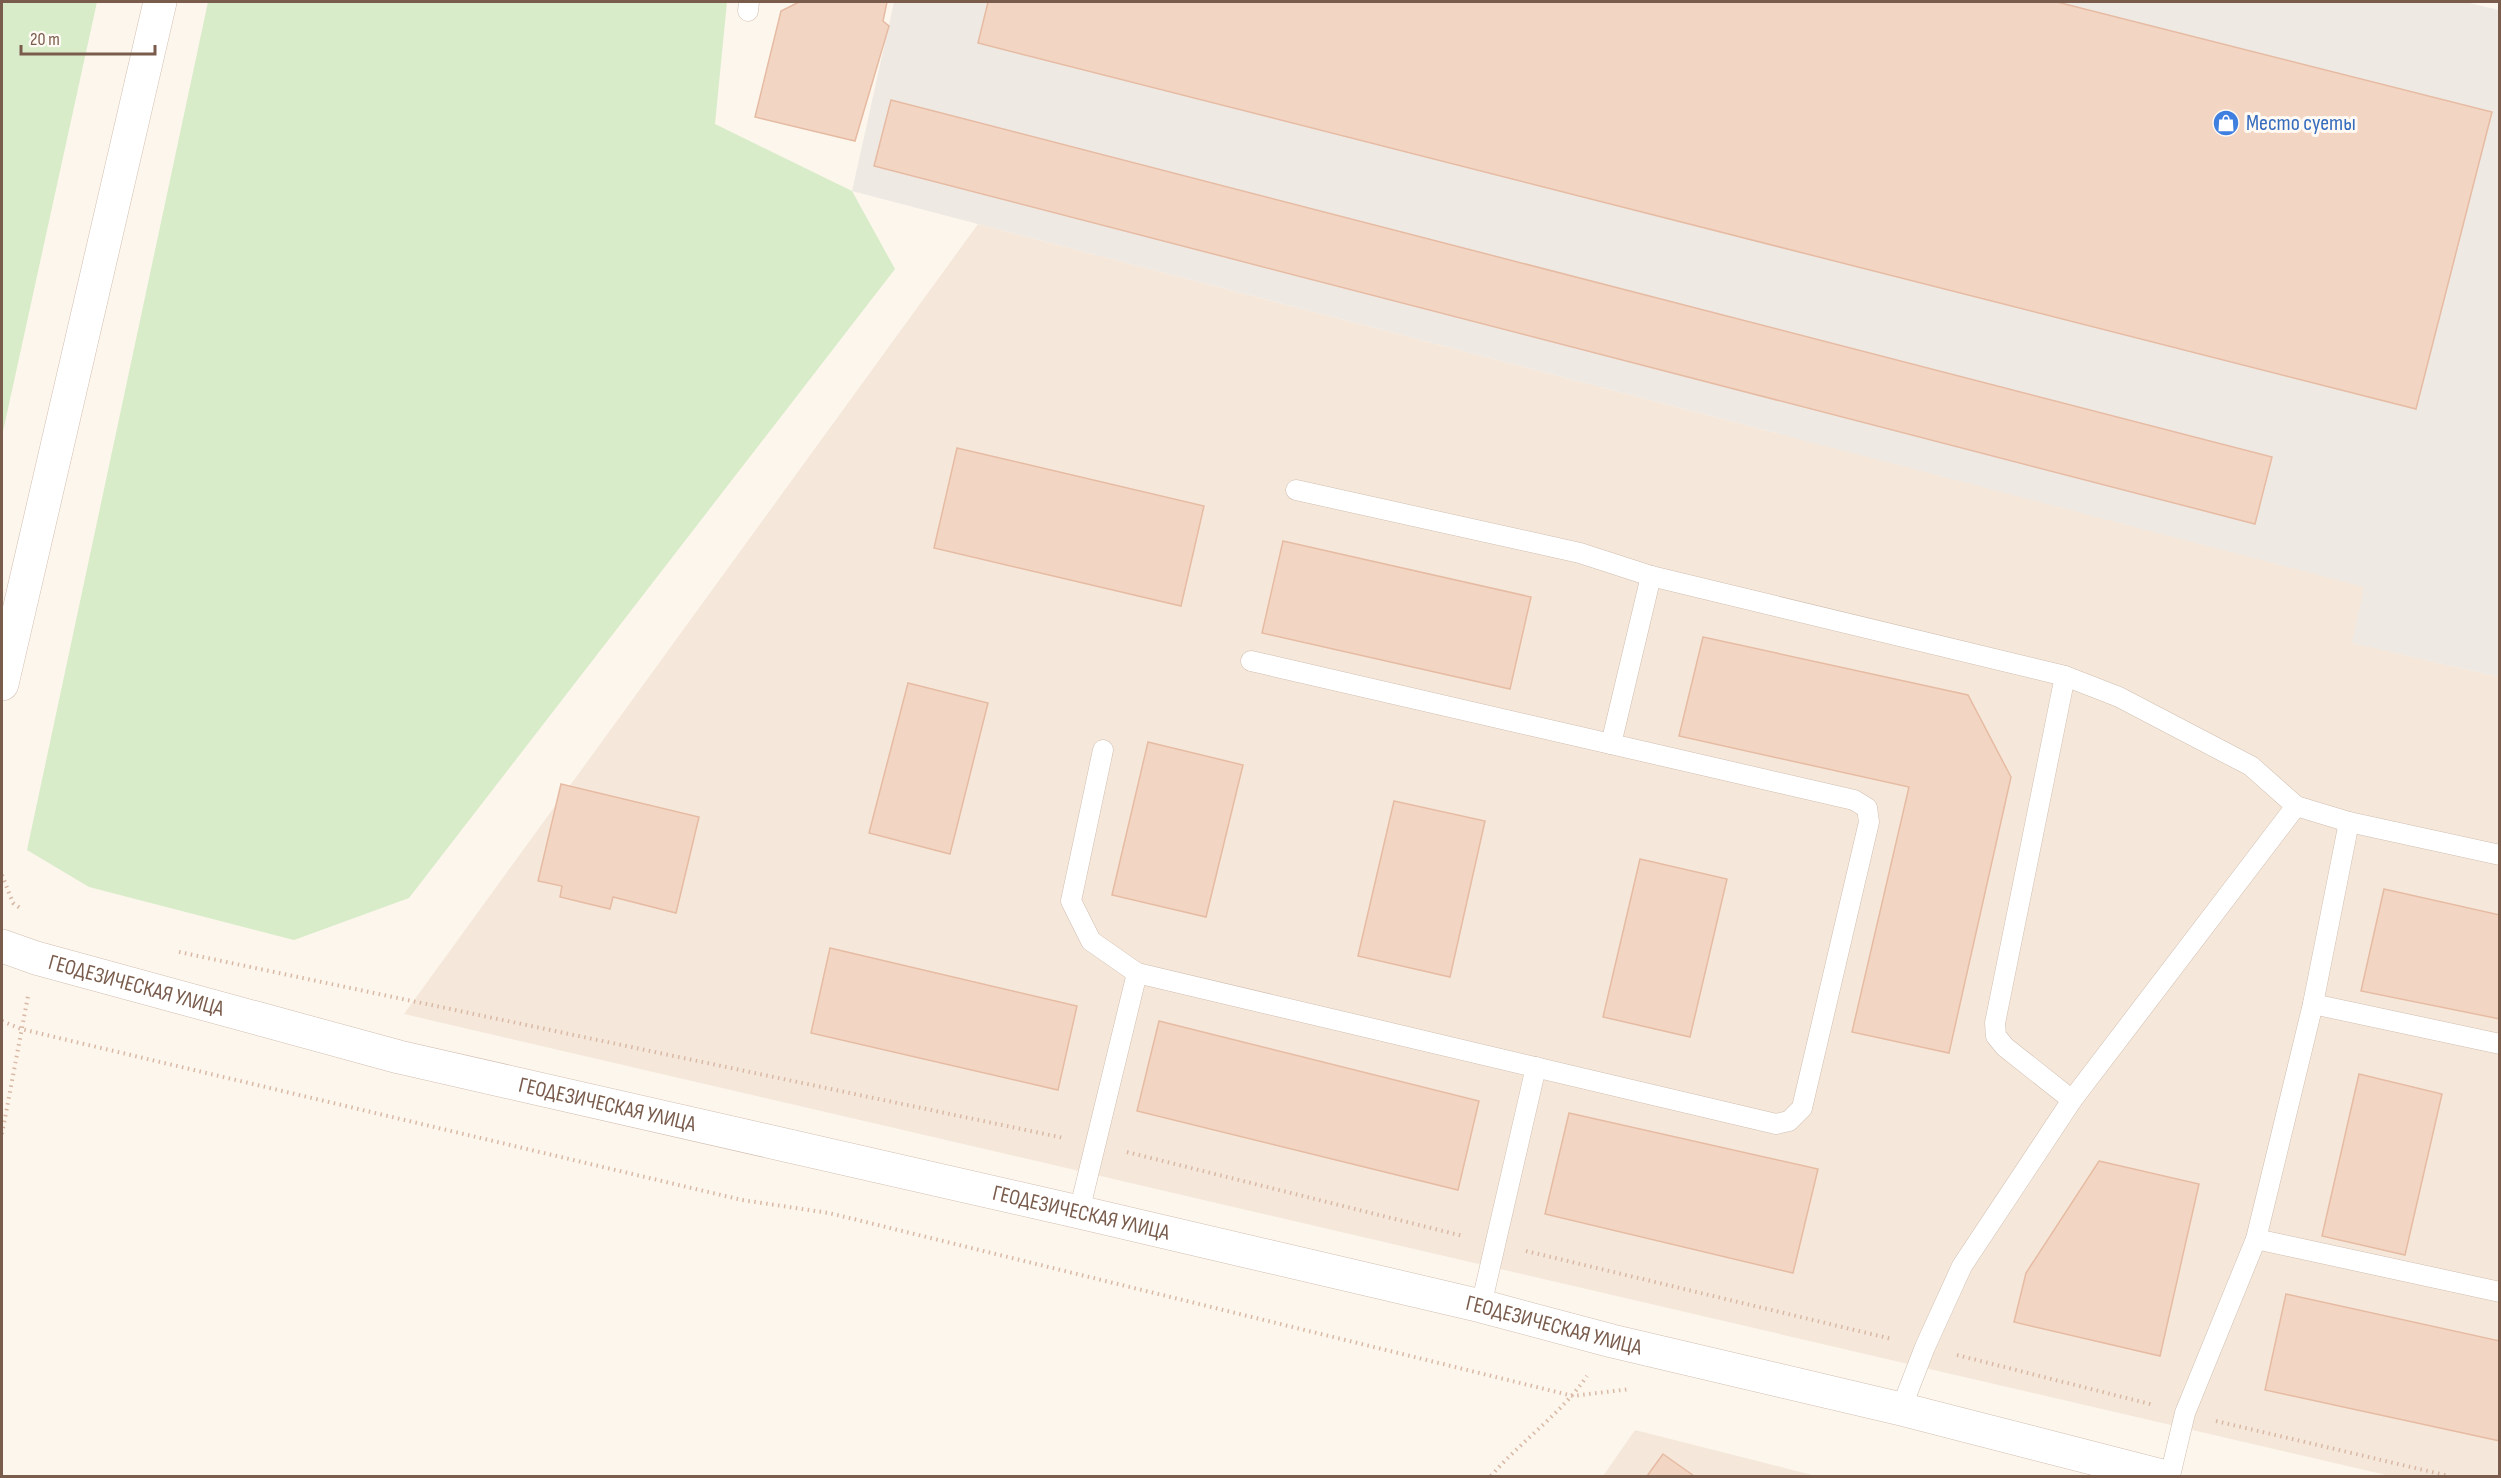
<svg xmlns="http://www.w3.org/2000/svg" width="2501" height="1478" viewBox="0 0 2501 1478" font-family="'Sofia Sans Condensed',sans-serif">
<style>
.residential{fill:#f5e8da}
.industrial{fill:#efe9e4}
.green{fill:#d8ecc9}
.building{fill:#f3d5c3;stroke:#e6bba3;stroke-width:1.5}
.lines{fill:none;stroke-linecap:round;stroke-linejoin:round}
.lane-casing{stroke:#d1beb0;stroke-width:21}
.street-casing{stroke:#d1beb0;stroke-width:34}
.path{stroke:#d9b8a5;stroke-width:4;stroke-dasharray:1.5 4.5;stroke-linecap:butt}
.lane{stroke:#fff;stroke-width:20}
.street{stroke:#fff;stroke-width:33}
.labels{text-anchor:middle;dominant-baseline:central;stroke-width:6;stroke-linejoin:round;paint-order:stroke}
.shop-label{font-size:22px;fill:#366cbe;stroke:#fffaf3;text-anchor:start}
.street-label{font-size:22px;fill:#7a5c4d;stroke:#fffaf3}
</style>
<rect width="100%" height="100%" fill="#fdf6ec"/>
<g class="residential">
<path d="M978,224l1387,363 -12,56 146,34v799h-109l-1986,-462z"/>
<path d="M1635,1430l181,46h-213z"/>
</g>
<path class="industrial" d="M894,2h1571l34,8v667l-147,-34 12,-56 -1512,-396z"/>
<g class="green">
<path d="M2,2h95l-95,434z"/>
<path d="M208,2h519l-12,122 137,67 43,78 -486,629 -115,42 -205,-53 -62,-37z"/>
</g>
<g class="building">
<path d="M799,2h88l-4,19 6,5 -34,115 -100,-24 26,-106z"/>
<path d="M988,2h1069l435,110 -76,297 -1438,-366z"/>
<path d="M891,100l1381,357 -17,67 -1381,-358z"/>
<path d="M957,448l247,58 -23,100 -247,-58z"/>
<path d="M1283,541l248,56 -21,92 -248,-56z"/>
<path d="M1703,637l265,58 43,82 -62,276 -97,-21 57,-245 -230,-51z"/>
<path d="M908,683l80,20 -38,151 -81,-21z"/>
<path d="M1148,742l95,23 -37,152 -94,-22z"/>
<path d="M561,784l138,33 -23,96 -63,-16 -3,12 -50,-12 2,-11 -24,-5z"/>
<path d="M1394,801l91,20 -35,156 -92,-21z"/>
<path d="M1640,859l87,20 -37,158 -87,-20z"/>
<path d="M2384,889l116,26v104l-139,-28z"/>
<path d="M830,948l247,58 -19,84 -247,-57z"/>
<path d="M1159,1021l320,80 -21,89 -321,-79z"/>
<path d="M2359,1074l83,20 -37,161 -83,-19z"/>
<path d="M1569,1113l249,56 -25,104 -248,-59z"/>
<path d="M2099,1161l100,23 -39,172 -146,-34 12,-49z"/>
<path d="M2286,1294l214,47v100l-235,-51z"/>
<path d="M1663,1454l31,22h-47z"/>
</g>
<g class="lines">
<defs>
<g id="lane">
<path d="M748,11l1,-9"/>
<path d="M1296,490l284,63 71,23 414,100 54,21 132,69 45,40 53,16"/>
<path d="M1251,661l360,83"/>
<path d="M1103,750l-32,151 20,40 46,32"/>
<path d="M2313,1004l187,40"/>
<path d="M2072,1100l224,-294"/>
<path d="M1079,1212l58,-239 639,151 13,-3 13,-13 67,-286 -2,-14 -13,-8 -243,-56 40,-168"/>
<path d="M2256,1239l244,53"/>
<path d="M1481,1306l55,-239"/>
<path d="M1901,1409l24,-62 37,-81 110,-166 -67,-53 -9,-11 -1,-13 70,-347"/>
<path d="M2170,1476l15,-63 71,-174 57,-235 36,-182 151,33"/>
</g>
<g id="street">
<path d="M2,684l158,-682"/>
<path id="s1" d="M2,946l34,12 363,99 680,155 402,94 131,35 289,68 261,67"/>
</g>
</defs>
<use href="#lane" class="lane-casing"/>
<use href="#street" class="street-casing"/>
<g class="path">
<path d="M2,875l11,28 7,5"/>
<path d="M179,952l885,186"/>
<path d="M2,1021l19,8 721,171 87,13 744,183 57,-7"/>
<path d="M2,1134l26,-138"/>
<path d="M1127,1152l336,84"/>
<path d="M1526,1251l366,88"/>
<path d="M1957,1355l197,50"/>
<path d="M2216,1421l233,55"/>
<path d="M1491,1476c30,-35 70,-62 96,-100"/>
</g>
<use href="#lane" class="lane"/>
<use href="#street" class="street"/>
</g>
<defs>
<symbol id="shop-disc" viewBox="-11 -11 22 22"><circle r="9.5" fill="#3f7fe0" stroke="#fffaf3"/><path d="M-5-2.5h2.3a2.7 3.5 0 0 1 5.4 0H5L5.5 6h-11ZM-1.5-2.5h3a1.5 2.3 0 0 0-3 0Z" fill="#fff"/></symbol>
</defs>
<g fill-rule="evenodd">
<use href="#shop-disc" x="2211" y="108" width="30" height="30"/>
</g>
<g class="labels">
<g class="shop-label">
<text x="2246" y="123">Место суеты</text>
</g>
<g class="street-label">
<text stroke="none"><textPath href="#s1" startOffset="140">ГЕОДЕЗИЧЕСКАЯ УЛИЦА</textPath></text>
<text stroke="none"><textPath href="#s1" startOffset="626">ГЕОДЕЗИЧЕСКАЯ УЛИЦА</textPath></text>
<text stroke="none"><textPath href="#s1" startOffset="1112">ГЕОДЕЗИЧЕСКАЯ УЛИЦА</textPath></text>
<text stroke="none"><textPath href="#s1" startOffset="1598">ГЕОДЕЗИЧЕСКАЯ УЛИЦА</textPath></text>
</g>
</g>
<rect width="2501" height="1478" fill="none" stroke="#7a5c4d" stroke-width="6"/>
<path d="M21 45v9h134v-9" fill="none" stroke="#7a5c4d" stroke-width="3"/>
<text x="30" y="45" font-size="18" fill="#7a5c4d" stroke="#fffaf3" stroke-width="4.5" paint-order="stroke">20 m</text>
</svg>
